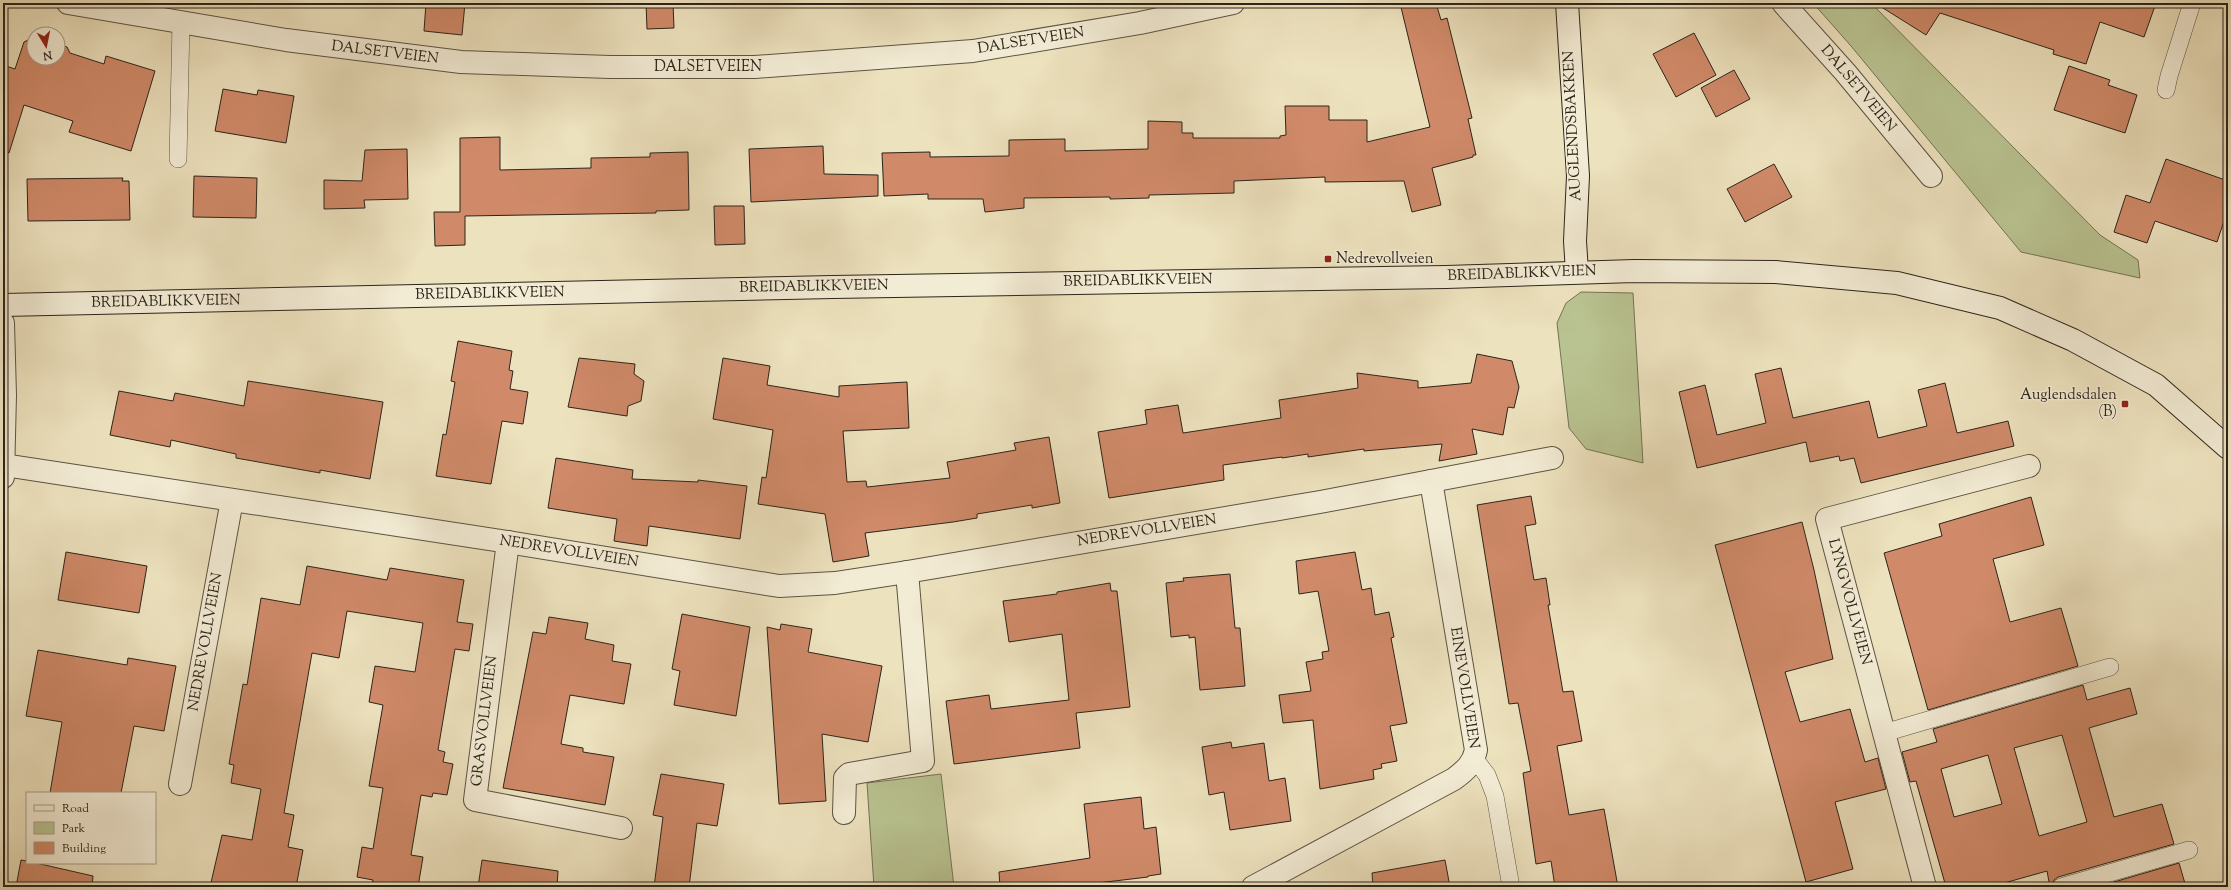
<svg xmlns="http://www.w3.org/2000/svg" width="2231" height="890" viewBox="0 0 2231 890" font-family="'Sorts Mill Goudy',serif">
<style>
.green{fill:#b9c391;stroke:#727456}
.building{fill:#d08a69;stroke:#2c241a;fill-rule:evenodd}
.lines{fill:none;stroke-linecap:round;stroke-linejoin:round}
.lane-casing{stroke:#5c5443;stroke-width:18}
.street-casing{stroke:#5c5443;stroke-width:24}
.secondary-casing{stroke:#2c241a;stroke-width:24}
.lane{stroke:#f3ecd5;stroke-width:17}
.street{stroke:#f3ecd5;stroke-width:22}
.secondary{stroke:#f3ecd5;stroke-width:22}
.poi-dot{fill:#8f2418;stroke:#f3ecd5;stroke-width:1.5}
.labels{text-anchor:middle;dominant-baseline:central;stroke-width:3;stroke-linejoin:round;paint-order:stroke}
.street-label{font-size:15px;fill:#2c241a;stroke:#f3ecd5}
.poi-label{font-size:15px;fill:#2c241a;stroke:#f3ecd5;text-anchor:start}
</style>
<rect width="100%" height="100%" fill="#ede2be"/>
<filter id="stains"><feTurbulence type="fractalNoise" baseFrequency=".005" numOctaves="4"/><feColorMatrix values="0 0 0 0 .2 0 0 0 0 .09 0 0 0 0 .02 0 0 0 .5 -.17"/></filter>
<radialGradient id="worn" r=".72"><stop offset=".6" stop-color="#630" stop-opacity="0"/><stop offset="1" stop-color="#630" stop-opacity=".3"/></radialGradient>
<g class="green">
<path d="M1813,3h58l229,232 38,25 2,18 -119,-26 -170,-206z"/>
<path d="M1581,292l52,1 10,170 -57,-14 -17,-21 -12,-105 9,-20z"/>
<path d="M941,774l13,113h-80l-7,-104z"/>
</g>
<g class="building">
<path d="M426,3h39l-3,32 -38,-4z"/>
<path d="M646,3h27l1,25 -27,1z"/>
<path d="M1400,3h36l5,17 6,-2 25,100 -4,1 8,36h-3v2l-41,11 9,37 -29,7 -8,-31 -79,1v-5l-91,4v12l-85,2v3l-39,1v-2l-86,1v10l-39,4 -2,-13h-55v-5l-44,2 -2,-43 48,-1v5l79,-1v-16l56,-1v12l83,-2v-28l34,1v11h11v5h87v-2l6,-1 -1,-29h44v14h38v22l63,-15z"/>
<path d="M1875,3h281l-12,34 -44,-15 -14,42 -33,-10 1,-4 -114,-37 -14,22z"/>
<path d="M1694,33l22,42 -40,22 -23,-43z"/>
<path d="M34,37v21h24v-14l9,3 3,6 34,11 2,-8 49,15 -24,80 -62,-19 4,-11 -49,-16 -15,48 -6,-1v-87l12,4 9,-27z"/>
<path d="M2069,66l41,14 -2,5 29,10 -12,38 -71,-23z"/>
<path d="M1734,70l16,29 -34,18 -15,-29z"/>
<path d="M223,89l34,6 1,-5 36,6 -8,47 -71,-12z"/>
<path d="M500,137v33l91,-2v-10l59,-1v-4l38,-1 1,58 -33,1v2l-191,3v29l-30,1 -1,-34h26v-74z"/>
<path d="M823,146l1,28 54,1v21l-127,6 -2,-53z"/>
<path d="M407,149l1,50 -44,1 1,8 -41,1v-29l38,1 3,-31z"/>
<path d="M2166,159l62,22v28l-11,33 -62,-21 -8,22 -33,-11 12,-37 24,8z"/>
<path d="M1774,164l18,33 -47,25 -18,-33z"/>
<path d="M194,176l63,2 -1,40 -63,-1z"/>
<path d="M123,178l-1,3h7l1,39 -102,1 -1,-42z"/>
<path d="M714,206h30l1,38 -30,1z"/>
<path d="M458,341l54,10 -3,19 4,1 -3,18 18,3 -5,32 -21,-3 -11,63 -55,-8 7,-42 3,1 9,-53 -4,-1z"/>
<path d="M1477,354l35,7 7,26 -5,21 -6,-1 -5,28 -31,-6 5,25 -38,7 3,-17 -78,7v-2l-56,8v-3l-26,4v-1l-59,8 1,15 -115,18 -11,-66 49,-8 -2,-14 33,-5 5,28 98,-15 -2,-18 79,-12 -1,-15 61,8v7l53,-5z"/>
<path d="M579,358l56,6 -1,10 10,7 -3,20 -13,5 -1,10 -59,-9z"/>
<path d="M723,358l47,8 -3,19 72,12v-11l68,-4 2,46 -66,3 4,51 19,-1 1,6 83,-9 -3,-16 69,-12 -2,-7 35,-6 11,66 -28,5v-3l-55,9v4l-24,4 -88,11 4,23 -36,6 -8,-48 -67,-10 4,-27 4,1 7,-48 -60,-11z"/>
<path d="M1781,368l12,50 76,-17 9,37 49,-12 -9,-36 27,-7 12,50 51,-12 6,25 -153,37 -7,-25 -14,3 -1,-5 -29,6 -4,-20 -109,26 -18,-76 26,-7 12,50 49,-12 -11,-49z"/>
<path d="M248,381l135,21 -13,77 -50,-9v3l-84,-15v-4l-65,-14 -1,7 -60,-12 9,-44 54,10 2,-8 69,13z"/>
<path d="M556,458l77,12 -1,9 66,3v-2l49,6 -7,53 -91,-13 -2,20 -33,-5 3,-22 -69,-11z"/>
<path d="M1531,496l5,28 -11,2 9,54 12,-2 4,27h-2l15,87 10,-1 9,50 -25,5 12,69 35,-6 14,78h-63l-4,-26 -15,3 -13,-91 8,-2 -13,-68 -9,1 -32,-199z"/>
<path d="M2031,497l13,48 -51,14 17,63 51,-14 17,58 -150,44 -44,-157 58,-17 -3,-12z"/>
<path d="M1802,522l12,48 19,89 -48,13 15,50 50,-13 15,53 13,-4 8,31 -51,13 18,67 -47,13 -91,-337z"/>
<path d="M66,552l81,14 -8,47 -81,-13z"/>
<path d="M1355,552l7,38 9,-2 4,27 14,-3 5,25 -3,1 16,85 -17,3 7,35 -16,3 1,4 -9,2 1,9 -54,10 -7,-69 -30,3 -4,-28 32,-4 -5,-29 17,-3 -1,-7 7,-1 -11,-60 -19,3 -3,-33z"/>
<path d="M307,566l80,14 3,-12 74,12 -7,42 16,2 -4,27 -14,-2 -17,101 7,2 -2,10 10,2 -6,31 -14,-2 -1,4 -11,-2 -10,60 12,2 -5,30h-46l1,-7 -16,-3 5,-30 11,2 10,-61 -14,-2 14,-81 -14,-3 6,-36 40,6 8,-49 -76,-12 -8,47 -27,-5 -28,160 10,2 -6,32 15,3 -7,37h-86l12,-52 30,5 9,-51 -30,-6 3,-18 -5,-1 14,-80 4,1 14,-87 39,7z"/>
<path d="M1230,574l5,54h5l5,58 -45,4 -5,-53 -6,1v-3l-18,2 -5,-54 18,-2 -1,-3z"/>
<path d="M1110,583l1,8h6l13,116 -54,6 4,35 -126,16 -8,-63 43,-6 2,14 78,-9 -7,-66 -53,8 -6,-41 54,-7v-2z"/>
<path d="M682,614l68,13 -14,89 -62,-11 6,-34 -8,-2z"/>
<path d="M549,617l39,6 -3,16 29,6 -2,16 19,3 -7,40 -54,-9 -9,49 22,4v4l31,5 -9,48 -102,-17 30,-156 13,2z"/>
<path d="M781,624l31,5 -4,23 74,14 -14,76 -46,-8 4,67 -47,3 -12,-177 13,3z"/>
<path d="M38,650l89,15 1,-7 48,8 -12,65 -30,-5 -13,67h-71l12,-71 -36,-6z"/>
<path d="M2083,685l4,15 43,-12 7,26 -48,14 25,89 48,-13 12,40 -116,33 -4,3 -3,7h-1l-3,-16 -57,16h-44l-30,-106 -6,1 -8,-30 35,-10 -4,-13zM2062,735l25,87 -48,14 -25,-88zM1988,755l14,49 -48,13 -13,-48z"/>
<path d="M1231,742l1,6 32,-5 5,38 16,-3 6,43 -61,9 -6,-38 -15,3 -7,-48z"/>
<path d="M661,774l63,10 -7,42 -20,-3 -8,64h-35l9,-70 -10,-2z"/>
<path d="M1141,797l3,32 12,-2 5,47 -13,2v1l-84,10h-64l-1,-15 91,-14 -6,-54z"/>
<path d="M21,860l6,1v2h9l57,13 -1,11h-76z"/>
<path d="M482,860l76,11 -1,16h-79z"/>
<path d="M1445,860l5,27h-77l-1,-14z"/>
<path d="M2179,863l7,24h-89z"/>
</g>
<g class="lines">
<defs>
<g id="lane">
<path d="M2166,90l3,-14 23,-73"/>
<path d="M178,159l3,-136"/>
<path d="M1884,733l226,-66"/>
<path d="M1474,758l13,17 8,21 16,91"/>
<path d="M2061,887l128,-37"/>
</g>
<g id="street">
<path d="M68,3l218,37 175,22 149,5h145l218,-16 167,-28 93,-20"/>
<path d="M1783,3l62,69 86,104"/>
<path d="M3,323l2,72 -2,82"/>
<path d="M4,465l504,77 271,44 56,-3 72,-11 413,-70 232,-44"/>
<path d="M508,542l-33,258 146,28"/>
<path d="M180,784l52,-284"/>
<path d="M844,813l1,-35 4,-4 74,-13 -16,-189"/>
<path d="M1253,887l201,-108c12,-9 19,-15 22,-29l-45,-269"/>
<path d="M1925,887l-98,-368 202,-53"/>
</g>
<g id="secondary">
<path d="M1567,3l11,173 -3,65 2,31"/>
<path d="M3,305l830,-18 613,-10 188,-6 142,1 121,11 103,25 73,32 83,45 72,63"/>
</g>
</defs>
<use href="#lane" class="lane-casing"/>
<use href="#street" class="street-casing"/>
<use href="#secondary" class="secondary-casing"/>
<use href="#lane" class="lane"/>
<use href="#street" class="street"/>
<use href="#secondary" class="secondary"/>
</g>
<g class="poi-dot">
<rect x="1324" y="255" width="8" height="8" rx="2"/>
<rect x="2121" y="400" width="8" height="8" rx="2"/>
</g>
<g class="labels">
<g class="street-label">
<text transform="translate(1031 41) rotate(-9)">DALSETVEIEN</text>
<text transform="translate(385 53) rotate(7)">DALSETVEIEN</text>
<text x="708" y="67">DALSETVEIEN</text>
<text transform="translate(1858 89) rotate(50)">DALSETVEIEN</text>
<text transform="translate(1573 126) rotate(-93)">AUGLENDSBAKKEN</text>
<text transform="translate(1522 274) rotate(-2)">BREIDABLIKKVEIEN</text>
<text transform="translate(1138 281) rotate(-1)">BREIDABLIKKVEIEN</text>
<text transform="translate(814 287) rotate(-1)">BREIDABLIKKVEIEN</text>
<text transform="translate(490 294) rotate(-1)">BREIDABLIKKVEIEN</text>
<text transform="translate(166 302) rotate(-1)">BREIDABLIKKVEIEN</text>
<text transform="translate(1147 531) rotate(-9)">NEDREVOLLVEIEN</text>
<text transform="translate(569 552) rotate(9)">NEDREVOLLVEIEN</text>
<text transform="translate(1849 602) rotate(75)">LYNGVOLLVEIEN</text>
<text transform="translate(206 642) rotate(-80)">NEDREVOLLVEIEN</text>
<text transform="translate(1464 688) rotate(81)">EINEVOLLVEIEN</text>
<text transform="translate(485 721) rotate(-83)">GRASVOLLVEIEN</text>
</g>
<g class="poi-label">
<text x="1336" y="259">Nedrevollveien</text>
<text x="2117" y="395" text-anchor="end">Auglendsdalen<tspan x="2117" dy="17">(B)</tspan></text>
</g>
</g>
<rect width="2231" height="890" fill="none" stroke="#ede2be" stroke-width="16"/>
<rect x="4" y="4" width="2223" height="882" fill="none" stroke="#2c241a" stroke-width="2"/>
<rect x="8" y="8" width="2215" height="874" fill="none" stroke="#2c241a"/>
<rect x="26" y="792" width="130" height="72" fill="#f3ecd5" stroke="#a39c8a"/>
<rect x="34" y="805" width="20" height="6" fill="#f3ecd5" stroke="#a39c8a"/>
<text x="62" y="812" font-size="12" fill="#2c241a">Road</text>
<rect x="34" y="822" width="20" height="12" fill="#b9c391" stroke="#a39c8a"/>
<text x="62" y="832" font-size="12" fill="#2c241a">Park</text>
<rect x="34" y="842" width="20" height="12" fill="#d08a69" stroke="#a39c8a"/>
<text x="62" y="852" font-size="12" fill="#2c241a">Building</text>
<g transform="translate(46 46) rotate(170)"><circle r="19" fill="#f3ecd5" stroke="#a39c8a"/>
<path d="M0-3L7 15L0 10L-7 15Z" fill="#8f2418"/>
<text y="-6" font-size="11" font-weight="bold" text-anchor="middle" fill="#2c241a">N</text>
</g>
<rect width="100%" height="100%" filter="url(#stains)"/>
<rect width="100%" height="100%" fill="url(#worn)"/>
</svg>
